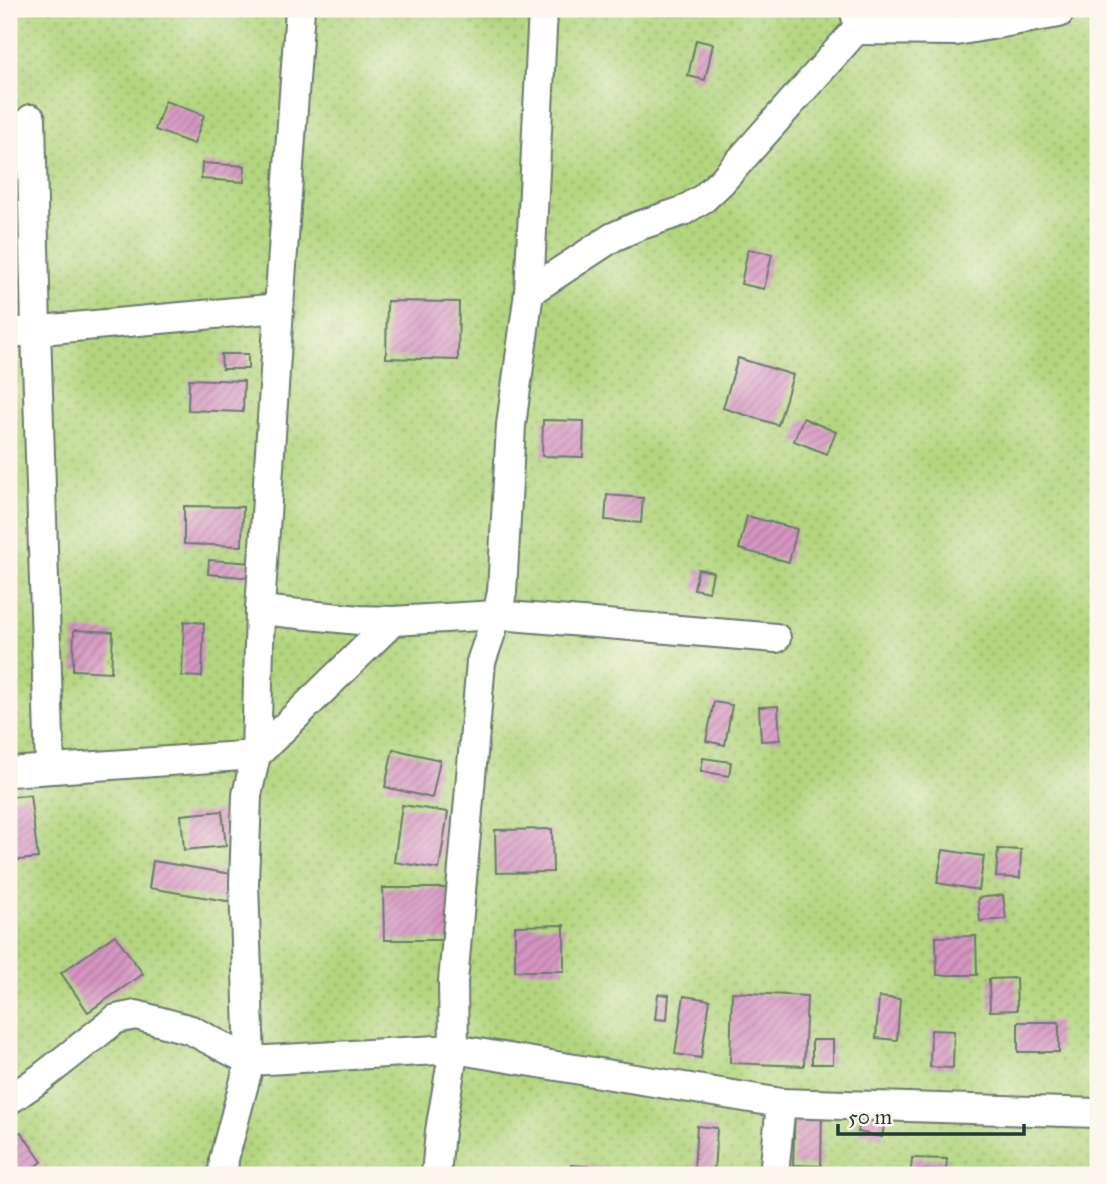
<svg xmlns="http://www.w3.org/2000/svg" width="1107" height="1184" viewBox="0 0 1107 1184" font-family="'IM FELL Great Primer',serif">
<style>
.grass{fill:url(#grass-dots);stroke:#698a5a;stroke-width:2}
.building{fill:url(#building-hatch)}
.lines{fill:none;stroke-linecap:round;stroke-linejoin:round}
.minor-casing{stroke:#6b7a6d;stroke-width:32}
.minor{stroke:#fff;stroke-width:28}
</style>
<defs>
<pattern id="grass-dots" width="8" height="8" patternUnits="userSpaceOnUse" patternTransform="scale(1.75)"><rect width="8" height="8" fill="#b3d67f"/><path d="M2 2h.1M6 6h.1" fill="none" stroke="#91af69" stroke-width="1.8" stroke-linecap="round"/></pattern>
<pattern id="building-hatch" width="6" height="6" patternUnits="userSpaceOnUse" patternTransform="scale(1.75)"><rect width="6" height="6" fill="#d695c2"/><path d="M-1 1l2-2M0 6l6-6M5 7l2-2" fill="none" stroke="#ad7b9e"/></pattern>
</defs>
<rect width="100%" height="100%" fill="#fbf7ec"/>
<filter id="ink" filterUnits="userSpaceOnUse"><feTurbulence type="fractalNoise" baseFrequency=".0143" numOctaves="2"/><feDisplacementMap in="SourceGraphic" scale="14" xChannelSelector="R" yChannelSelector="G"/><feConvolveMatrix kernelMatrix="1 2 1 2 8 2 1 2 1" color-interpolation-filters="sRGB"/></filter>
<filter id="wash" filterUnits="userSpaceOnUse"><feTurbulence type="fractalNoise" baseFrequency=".00686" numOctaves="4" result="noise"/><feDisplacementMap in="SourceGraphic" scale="28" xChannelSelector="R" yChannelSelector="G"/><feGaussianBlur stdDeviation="1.57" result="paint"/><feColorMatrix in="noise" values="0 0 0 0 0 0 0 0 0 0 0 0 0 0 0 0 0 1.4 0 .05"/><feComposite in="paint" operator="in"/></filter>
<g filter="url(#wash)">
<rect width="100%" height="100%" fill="#f7ead6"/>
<rect class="grass" x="9" y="9" width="1089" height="1166"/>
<g id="blocks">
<g class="building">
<path d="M696,40l17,4 -8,36 -17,-4z"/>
<path d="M165,101l39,14 -10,29 -39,-14z"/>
<path d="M202,163l43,3 -1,16 -43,-3z"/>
<path d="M748,249l24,5 -8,35 -23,-5z"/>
<path d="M22,277l4,28 -17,3v-29z"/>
<path d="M387,301l72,1 -1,58 -72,-2z"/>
<path d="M221,354h27v15h-26z"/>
<path d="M738,358l55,17 -15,50 -55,-17z"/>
<path d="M189,379l55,2 -1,31 -55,-2z"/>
<path d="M803,418l33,14 -9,22 -33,-13z"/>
<path d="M543,420l41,1 -1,36 -41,-1z"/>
<path d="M607,495l36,3 -2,25 -36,-3z"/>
<path d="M184,506l59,1 -1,39 -58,-2z"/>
<path d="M747,516l50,13 -8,33 -50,-13z"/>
<path d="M209,560l46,3 -2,15 -45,-4z"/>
<path d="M698,569l15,3 -4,20 -15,-3z"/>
<path d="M184,621l20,2 -2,54 -20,-1z"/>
<path d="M74,630l39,2 -2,40 -38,-2z"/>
<path d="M714,702l18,3 -7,40 -19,-4z"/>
<path d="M778,706l2,34 -19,1 -2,-34z"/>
<path d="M393,749l47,11 -8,38 -47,-11z"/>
<path d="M703,758l28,4 -2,14 -28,-5z"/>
<path d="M30,795l8,63 -29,3v-64z"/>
<path d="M1097,795h1v43l-7,-2z"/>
<path d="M402,805l46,7 -9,57 -45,-7z"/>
<path d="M222,811l4,35 -42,4 -3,-35z"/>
<path d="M552,829l1,43 -57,1 -1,-43z"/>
<path d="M998,849l23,1 -1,28 -24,-1z"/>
<path d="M943,850l41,6 -5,34 -42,-7z"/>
<path d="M153,861l85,14 -5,27 -84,-14z"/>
<path d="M14,874l2,16h-7v-15z"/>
<path d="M383,888h69l1,52h-69z"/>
<path d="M1003,895l3,24 -26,2 -2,-23z"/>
<path d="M564,925v46h-49v-45z"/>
<path d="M115,935l28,39 -55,38 -27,-39z"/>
<path d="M976,936l1,39h-40l-1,-38z"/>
<path d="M1016,978l1,32 -27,1 -1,-32z"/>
<path d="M732,992l75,4 -3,70 -74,-3z"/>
<path d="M658,994l11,1 -2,25 -12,-1z"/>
<path d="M684,996l26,4 -9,58 -26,-4z"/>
<path d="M879,997l21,2 -3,41 -21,-2z"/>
<rect x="1018" y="1022" width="41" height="30"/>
<path d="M931,1030l23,1 -1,37 -23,-1z"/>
<rect x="812" y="1040" width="21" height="24"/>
<path d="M795,1107l27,1 -1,58 -28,-1z"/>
<path d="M862,1110l24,5 -4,22 -24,-5z"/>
<path d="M697,1126l20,2 -3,43 -20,-2z"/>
<path d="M21,1132l21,30 -18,13h-15v-34z"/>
<path d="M912,1158l35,1 -1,12 -35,-1z"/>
<path d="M571,1165l40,3v7h-41z"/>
</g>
</g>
</g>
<g filter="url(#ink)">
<use href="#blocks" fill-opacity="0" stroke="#6b7a6d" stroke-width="2"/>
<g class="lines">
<defs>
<g id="minor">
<path d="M856,30l100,1 103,-18"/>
<path d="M31,119l5,211 14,439"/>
<path d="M529,292l84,-55 25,-11 45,-15 21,-13 18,-17 134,-151 1,-10 -3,-11"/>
<path d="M9,333l270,-25"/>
<path d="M260,610l99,10 34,1 104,-6 279,23"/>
<path d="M9,772l247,-17 137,-134"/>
<path d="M9,1100l32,-22 75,-59 20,-4 55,15 59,31 204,-12 327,54 317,10"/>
<path d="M223,1175l1,-16 26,-98 -6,-178 3,-88 9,-40 4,-145 19,-302 21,-299"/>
<path d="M436,1175l4,-44 14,-82 -1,-67 28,-320 16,-47 5,-23 9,-167 18,-133 14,-283"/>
<path d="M774,1175l7,-72"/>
</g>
</defs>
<use href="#minor" class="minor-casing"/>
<use href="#minor" class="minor"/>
</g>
</g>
<rect width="1107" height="1184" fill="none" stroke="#fbf7ec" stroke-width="35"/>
<path d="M838 1124v10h186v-10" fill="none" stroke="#1f3d34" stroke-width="3.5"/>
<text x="848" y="1124" font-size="21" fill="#1f3d34" stroke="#fbf7ec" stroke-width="5" paint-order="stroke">50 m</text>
</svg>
